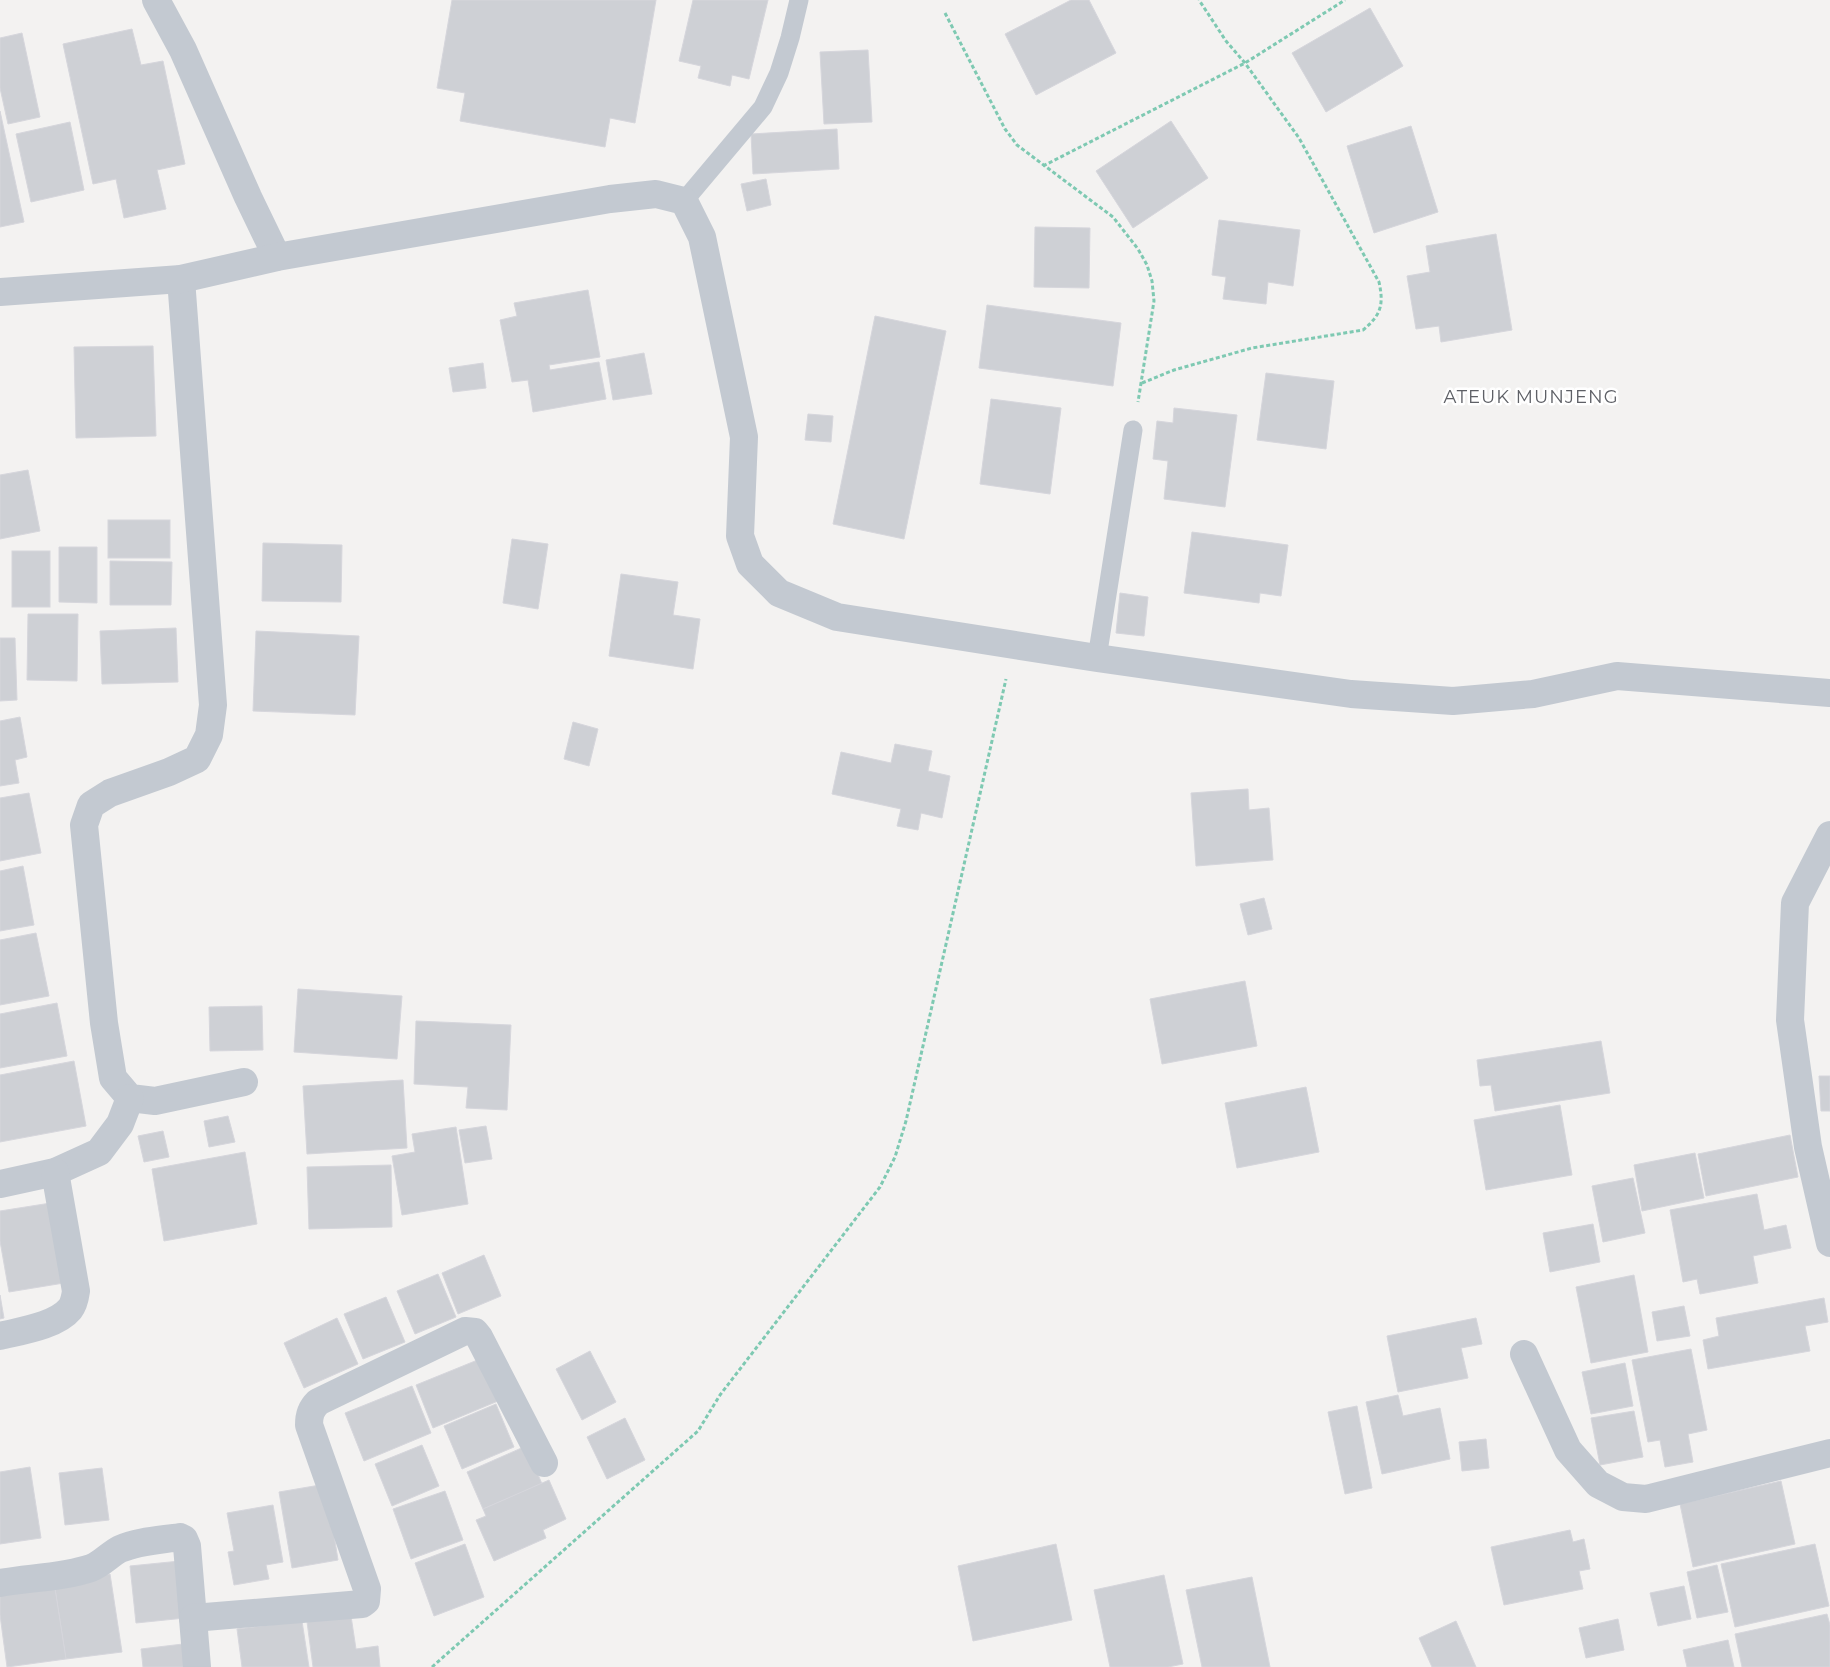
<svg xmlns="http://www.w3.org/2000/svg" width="1830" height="1667" viewBox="0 0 1830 1667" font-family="Montserrat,sans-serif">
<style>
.building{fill:#ced0d5;stroke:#d6d6dc}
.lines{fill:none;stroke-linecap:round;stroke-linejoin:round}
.path{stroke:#7ec9b2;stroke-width:3;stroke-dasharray:4 2.5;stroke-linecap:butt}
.service{stroke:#c3c9d1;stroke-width:19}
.minor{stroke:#c3c9d1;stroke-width:28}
.labels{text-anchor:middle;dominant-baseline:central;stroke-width:5;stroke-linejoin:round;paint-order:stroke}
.quarter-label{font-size:18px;letter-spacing:1px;fill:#5e6066;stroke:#fff}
</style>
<rect width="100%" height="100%" fill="#f3f2f1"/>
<g class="building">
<path d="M452,0h204l-21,123 -25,-5 -5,29 -145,-26 5,-28 -28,-5z"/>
<path d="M693,0h75l-19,79 -17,-4 -2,11 -32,-8 3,-12 -22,-5z"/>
<path d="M1071,0h18l27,53 -80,42 -31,-61z"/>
<path d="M1370,8l33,58 -77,46 -34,-59z"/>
<path d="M132,29l9,36 22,-4 22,103 -28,6 9,39 -42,9 -8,-39 -23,5 -30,-140z"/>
<path d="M22,33l18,84 -32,7 -8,-36v-50z"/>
<path d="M868,50l4,72 -48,2 -4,-72z"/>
<path d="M0,111l24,111 -24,5z"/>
<path d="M1171,121l37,57 -75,50 -37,-57z"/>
<path d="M70,122l14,68 -53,12 -15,-68z"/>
<path d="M1411,126l27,86 -64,21 -27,-87z"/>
<path d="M837,129l2,40 -86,5 -2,-40z"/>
<path d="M766,179l5,26 -24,6 -6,-27z"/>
<path d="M1219,220l81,10 -7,56 -25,-4 -2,22 -43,-5 3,-22 -14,-2z"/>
<path d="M1035,227l55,1 -1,60 -55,-1z"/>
<path d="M1496,234l16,96 -71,12 -2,-16 -23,3 -9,-53 23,-4 -4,-26z"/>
<path d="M588,290l12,67 -51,8 1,5 49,-8 7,37 -73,13 -5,-32 -16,2 -12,-62 17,-4 -3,-13z"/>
<path d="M987,305l134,18 -8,63 -134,-18z"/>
<path d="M875,316l71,15 -42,208 -71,-15z"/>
<path d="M153,346l3,90 -80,2 -2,-91z"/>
<path d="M644,353l8,41 -39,6 -7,-40z"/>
<path d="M483,363l3,25 -33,4 -4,-24z"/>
<path d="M1266,373l68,8 -8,68 -69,-9z"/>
<path d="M991,399l70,9 -11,86 -70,-10z"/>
<path d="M1174,408l63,7 -12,92 -61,-8 4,-38 -15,-2 4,-38 16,2z"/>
<path d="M808,414l25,2 -2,26 -26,-2z"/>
<path d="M28,470l12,61 -40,8v-64z"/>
<rect x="108" y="520" width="62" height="38"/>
<path d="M1192,532l96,13 -7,51 -21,-3 -1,10 -75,-10z"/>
<path d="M512,539l36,5 -10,65 -35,-6z"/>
<path d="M263,543l79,2 -1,57 -79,-1z"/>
<path d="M59,547h38v56l-38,-1z"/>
<rect x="12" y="551" width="38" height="56"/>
<path d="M110,561l62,1 -1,43h-61z"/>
<path d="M621,574l57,8 -5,33 27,4 -7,50 -84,-13z"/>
<path d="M1120,593l28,4 -4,39 -28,-3z"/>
<path d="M28,614h50l-1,67 -50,-1z"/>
<path d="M176,628l2,54 -76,2 -2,-53z"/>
<path d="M256,631l103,5 -4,79 -102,-4z"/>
<path d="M0,638h15l2,62 -17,1z"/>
<path d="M20,717l7,40 -12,3 4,23 -19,3v-65z"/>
<path d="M573,722l25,7 -9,37 -25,-7z"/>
<path d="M895,744l37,7 -4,20 22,5 -8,42 -21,-5 -3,17 -21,-4 4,-17 -69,-15 9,-42 50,11z"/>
<path d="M1248,789l1,21 20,-2 4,52 -77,6 -5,-73z"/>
<path d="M29,793l12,60 -41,8v-63z"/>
<path d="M23,866l11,59 -34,6v-60z"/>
<path d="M1264,898l8,31 -24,6 -8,-31z"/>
<path d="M36,933l13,63 -49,9v-65z"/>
<path d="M1245,981l12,65 -95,18 -12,-65z"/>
<path d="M298,989l104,7 -5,63 -103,-7z"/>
<path d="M57,1003l10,53 -67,12v-54z"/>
<path d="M262,1006l1,44 -53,1 -1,-44z"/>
<path d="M416,1021l95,4 -4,85 -41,-2 2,-21 -54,-3z"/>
<path d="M1601,1041l9,52 -115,18 -4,-26 -11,1 -3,-26z"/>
<path d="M74,1061l12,65 -86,16v-67z"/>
<path d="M1819,1076h11v35h-9z"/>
<path d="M403,1080l4,68 -100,6 -4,-68z"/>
<path d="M1306,1087l13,65 -82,16 -12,-65z"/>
<path d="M1560,1105l12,70 -86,15 -12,-70z"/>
<path d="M228,1116l7,26 -26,5 -5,-26z"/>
<path d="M486,1126l6,33 -27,4 -6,-33z"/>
<path d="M456,1127l12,77 -66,11 -10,-59 23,-4 -3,-18z"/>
<path d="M163,1131l6,26 -25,5 -6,-26z"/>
<path d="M1790,1135l8,42 -92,19 -8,-42z"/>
<path d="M245,1152l12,72 -93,17 -12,-72z"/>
<path d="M1695,1153l9,45 -62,13 -8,-46z"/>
<path d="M391,1165l1,62 -83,2 -2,-62z"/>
<path d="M1633,1178l12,55 -42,9 -11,-56z"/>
<path d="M1757,1194l7,36 22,-5 5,23 -38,8 5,27 -58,11 -3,-15 -14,3 -13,-72z"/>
<path d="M57,1202l13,80 -61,10 -9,-51v-30z"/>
<path d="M1593,1224l7,38 -50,10 -7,-39z"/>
<path d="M484,1255l17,41 -43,18 -16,-41z"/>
<path d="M438,1274l18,43 -41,17 -18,-43z"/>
<path d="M1634,1275l14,77 -57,11 -15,-76z"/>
<path d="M0,1295l4,23 -4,1z"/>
<path d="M386,1297l19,45 -42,17 -19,-45z"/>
<path d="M1824,1298l4,24 -23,4 5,25 -102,18 -5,-29 16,-4 -3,-18z"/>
<path d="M1684,1306l6,30 -33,5 -5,-29z"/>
<path d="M337,1318l21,46 -54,24 -20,-45z"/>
<path d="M1476,1318l6,26 -21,4 7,30 -70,14 -11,-56z"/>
<path d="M1691,1349l16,81 -19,4 5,28 -28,5 -5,-27 -12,2 -16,-82z"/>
<path d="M590,1351l26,51 -34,18 -26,-51z"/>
<path d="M480,1359l18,42 -65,27 -17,-43z"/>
<path d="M1625,1363l8,43 -42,8 -9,-42z"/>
<path d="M412,1386l19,47 -67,28 -19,-48z"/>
<path d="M1398,1395l5,21 37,-8 10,51 -68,15 -16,-72z"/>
<path d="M496,1404l18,43 -52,22 -18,-43z"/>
<path d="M1357,1406l15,82 -27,6 -17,-82z"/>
<path d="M1634,1411l9,46 -43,8 -9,-47z"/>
<path d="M625,1418l20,42 -38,19 -20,-42z"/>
<path d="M1486,1439l3,29 -27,3 -3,-29z"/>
<path d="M422,1445l17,41 -47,20 -17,-42z"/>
<path d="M526,1446l16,38 -59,25 -16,-37z"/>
<path d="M30,1467l11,71 -41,6v-72z"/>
<path d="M102,1468l7,52 -44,5 -6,-52z"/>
<path d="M549,1480l17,39 -23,11 3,8 -52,23 -18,-41 10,-4 -3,-7z"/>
<path d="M1781,1481l14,63 -102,23 -13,-63z"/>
<path d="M326,1484l12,76 -46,8 -13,-76z"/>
<path d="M445,1491l18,49 -52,19 -18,-50z"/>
<path d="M273,1505l10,57 -17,3 3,14 -35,6 -6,-33 6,-1 -7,-38z"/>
<path d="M1570,1530l3,12 11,-3 6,30 -11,2 4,18 -79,16 -13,-58z"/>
<path d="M465,1544l19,53 -50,19 -19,-53z"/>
<path d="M1056,1544l16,76 -99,21 -15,-75z"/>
<path d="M1815,1544l14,62 -94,21 -14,-63z"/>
<path d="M180,1561l5,57 -49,5 -6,-57z"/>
<path d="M1717,1565l11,47 -31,6 -10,-46z"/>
<path d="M110,1574l12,78 -56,7 -12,-77z"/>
<path d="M1164,1575l19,89 -15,3h-58l-16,-77z"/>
<path d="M1252,1577l18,90h-68l-16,-77z"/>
<path d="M54,1582l12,77 -59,8 -7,-52v-26z"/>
<path d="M1684,1586l7,33 -33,7 -8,-33z"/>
<path d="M1827,1614l3,11v42h-88l-7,-33z"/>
<path d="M351,1616l5,33 22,-3 2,21h-67l-6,-45z"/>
<path d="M1618,1619l6,31 -38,8 -7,-30z"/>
<path d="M302,1621l7,46h-67l-5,-38z"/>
<path d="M1456,1621l20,46h-44l-13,-29z"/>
<path d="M1728,1640l6,27h-47l-4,-17z"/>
<path d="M183,1644l2,23h-42l-2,-18z"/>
</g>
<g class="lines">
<g class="path">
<path d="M945,13l60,116 12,16 96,72 25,32 9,16 5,16 2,20 -16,101"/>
<path d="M1043,166l202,-103 100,-63"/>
<path d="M1142,383l32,-13 78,-22 111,-18c18,-15 21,-25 16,-48l-80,-144 -54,-75 -19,-22 -27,-41"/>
<path d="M432,1667l266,-236 22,-36 160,-208 15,-30 11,-36 100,-442"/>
</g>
<g class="service">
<path d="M684,201l79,-94 16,-34 11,-35 9,-38"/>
<path d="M1097,658l36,-228"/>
</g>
<g class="minor">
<path d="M156,0l27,50 65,147 29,60"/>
<path d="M181,279l32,426 -4,30 -12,24 -28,13 -59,21 -19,12 -7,20 20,198 9,55 17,20 25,3 89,-19"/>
<path d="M0,292l181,-13 96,-22 333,-58 46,-5 28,7 18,36 42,200 -4,99 10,28 29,29 58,24 260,41 254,36 102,7 80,-7 84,-18 213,17"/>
<path d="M1830,835l-35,68 -5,117 18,127 22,96"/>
<path d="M0,1184l55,-12 44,-20 21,-28 10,-26"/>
<path d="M0,1336c20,-5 56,-10 70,-27 4,-5 5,-11 6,-18l-21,-119"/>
<path d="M1524,1354l44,96 30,34 25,13 23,2 184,-46"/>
<path d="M0,1583c28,-5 65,-6 91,-15 11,-4 19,-14 29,-19 18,-8 41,-9 60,-12l4,2 3,7 10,121"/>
<path d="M193,1618l169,-14 4,-3 1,-12 -58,-164c0,-10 2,-16 9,-23l147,-71 10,1 4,5 65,126"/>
</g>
</g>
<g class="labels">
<g class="quarter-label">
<text x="1531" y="397">ATEUK MUNJENG</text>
</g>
</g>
</svg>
